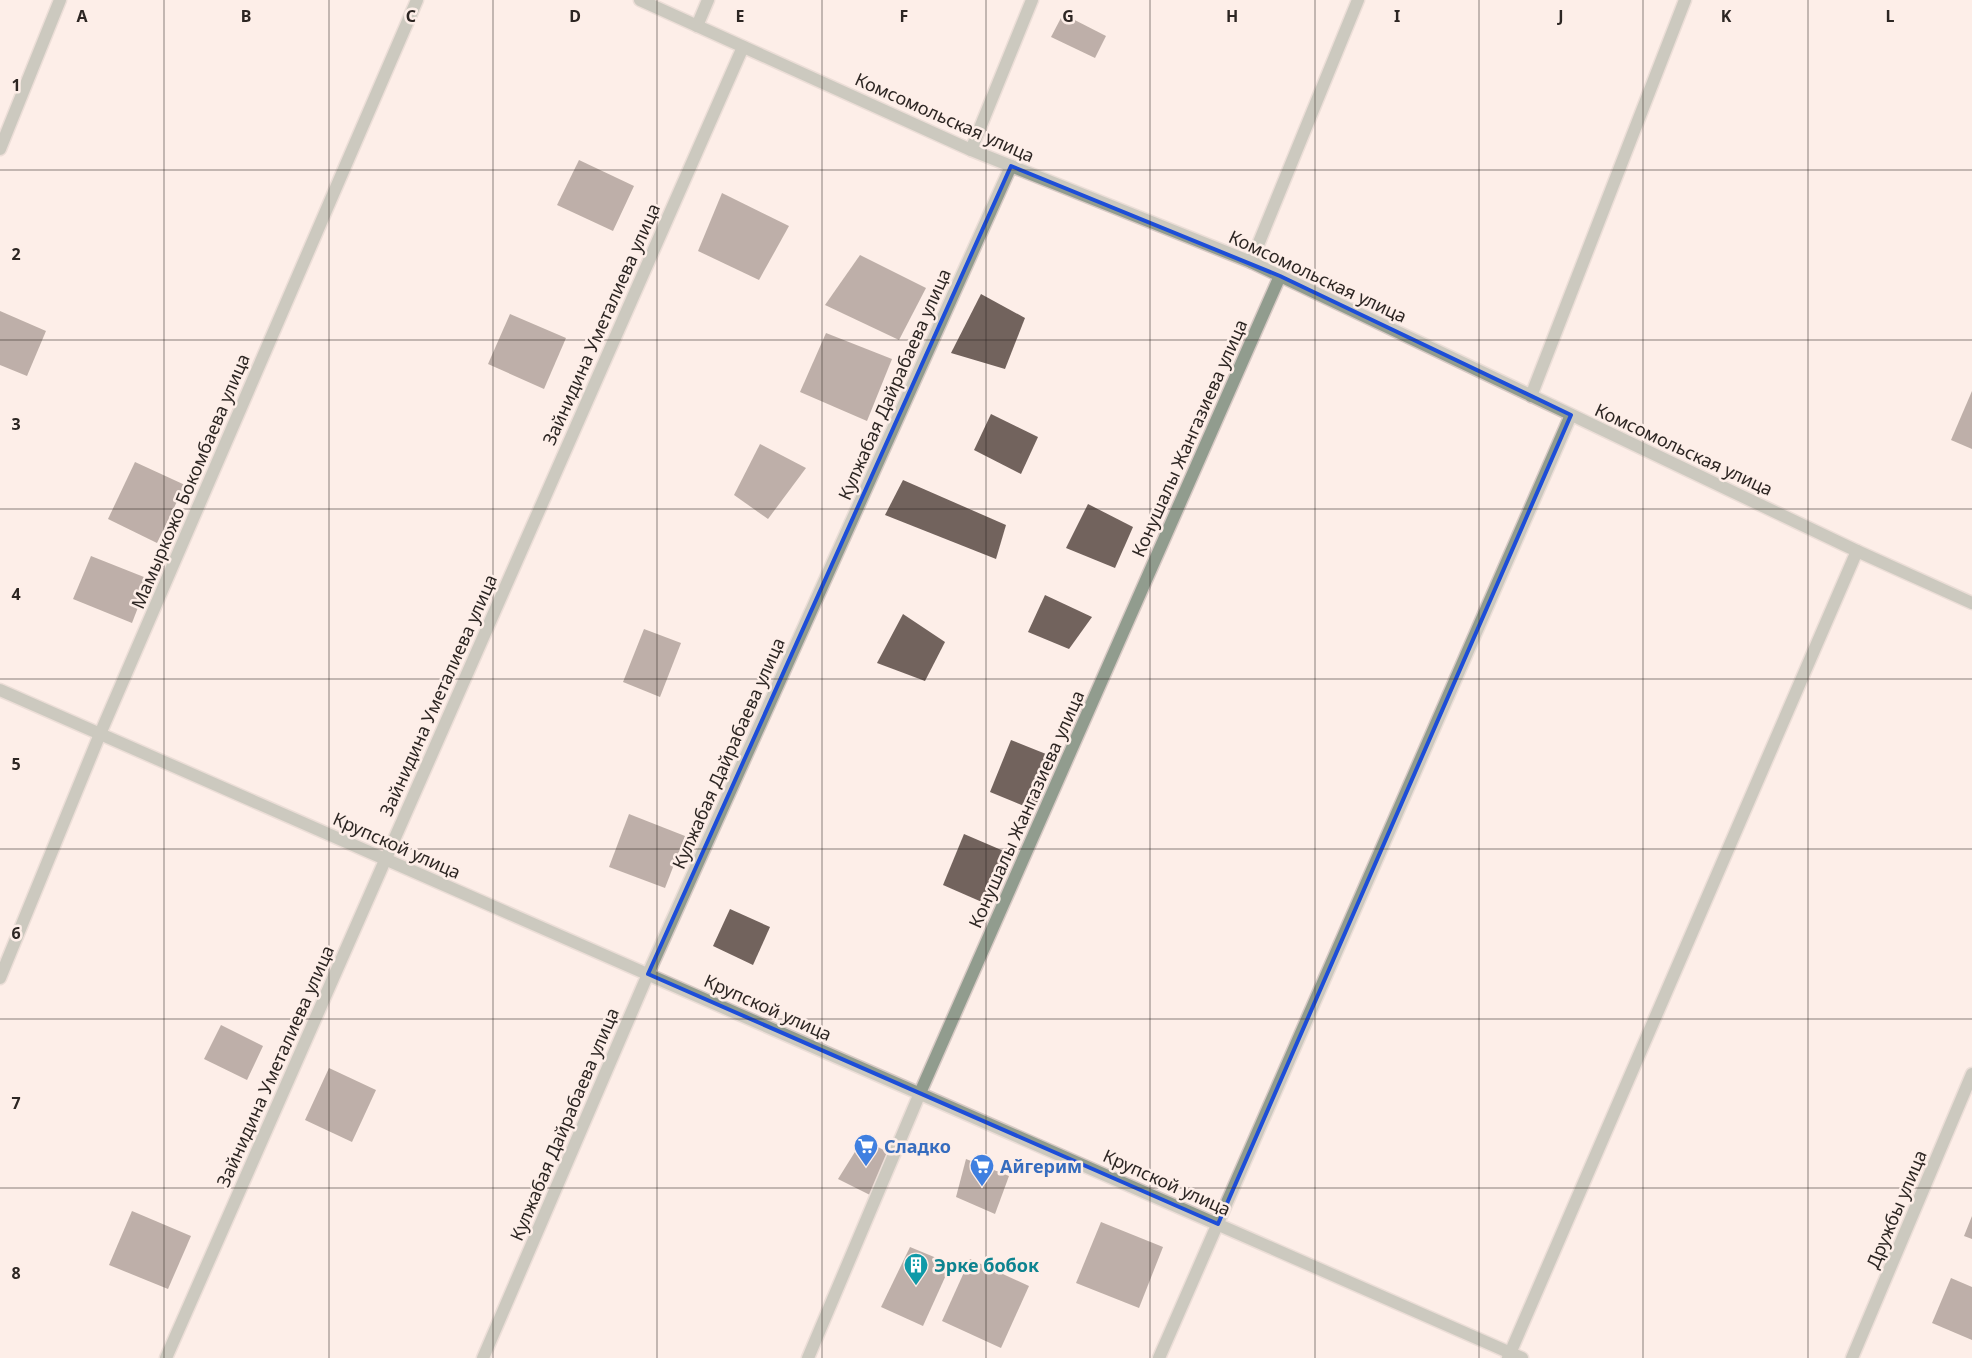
<svg xmlns="http://www.w3.org/2000/svg" width="1972" height="1358" viewBox="0 0 1972 1358" font-family="'Noto Sans',sans-serif">
<style>
.building{fill:#72635d}
.lines{fill:none;stroke-linecap:round;stroke-linejoin:round}
.minor-casing{stroke:#d8cac5;stroke-width:15}
.minor{stroke:#919c8e;stroke-width:12}
.marked{fill:none;stroke:#1d4ed8;stroke-width:4;stroke-linejoin:round}
.grid{fill:none;stroke:#2d2623;stroke-width:1;stroke-opacity:0.55}
.labels{text-anchor:middle;dominant-baseline:central;stroke-width:5;stroke-linejoin:round;paint-order:stroke}
.street-label{font-size:18px;fill:#2d2623;stroke:#fdeee8}
.shop-label{font-size:18px;font-weight:bold;fill:#366cbe;stroke:#fdeee8;text-anchor:start}
.culture-label{font-size:18px;font-weight:bold;fill:#0d838f;stroke:#fdeee8;text-anchor:start}
.grid-label{font-size:16px;text-anchor:middle;font-weight:bold;fill:#2d2623;stroke:#fdeee8;stroke-width:5;stroke-linejoin:round;paint-order:stroke}
</style>
<rect width="100%" height="100%" fill="#fdeee8"/>
<g class="building">
<path d="M1063,14l43,22 -11,22 -44,-21z"/>
<path d="M579,160l55,26 -21,45 -56,-26z"/>
<path d="M722,193l67,33 -30,54 -61,-29z"/>
<path d="M860,255l66,33 -27,52 -74,-35z"/>
<path d="M981,294l44,24 -20,51 -54,-16z"/>
<path d="M0,311l46,20 -19,45 -27,-11z"/>
<path d="M510,314l56,24 -22,51 -56,-25z"/>
<path d="M826,333l66,26 -25,62 -67,-29z"/>
<path d="M1972,391v58l-21,-9z"/>
<path d="M991,414l47,23 -17,37 -47,-24z"/>
<path d="M760,444l46,24 -38,51 -34,-24z"/>
<path d="M135,462l50,23 -28,58 -49,-24z"/>
<path d="M903,480l103,45 -10,34 -111,-44z"/>
<path d="M1088,504l45,23 -18,41 -49,-20z"/>
<path d="M91,556l58,23 -17,44 -59,-24z"/>
<path d="M1045,595l47,22 -23,32 -41,-17z"/>
<path d="M903,614l42,28 -20,39 -48,-18z"/>
<path d="M644,629l37,14 -21,54 -37,-15z"/>
<path d="M1011,740l45,18 -22,52 -44,-18z"/>
<path d="M629,814l56,22 -20,52 -56,-21z"/>
<path d="M964,834l49,21 -22,51 -48,-21z"/>
<path d="M730,909l40,18 -17,38 -40,-19z"/>
<path d="M221,1025l42,21 -16,34 -43,-21z"/>
<path d="M329,1068l47,22 -24,52 -47,-22z"/>
<path d="M863,1139l30,16 -23,40 -32,-16z"/>
<path d="M966,1159l43,17 -14,38 -39,-17z"/>
<path d="M132,1211l59,25 -23,53 -59,-24z"/>
<path d="M1972,1216v23l-8,-3z"/>
<path d="M1101,1222l62,25 -24,61 -63,-25z"/>
<path d="M910,1247l41,17 -28,62 -42,-19z"/>
<path d="M970,1259l59,27 -28,62 -59,-27z"/>
<path d="M1951,1278l21,9v53l-40,-17z"/>
</g>
<g class="lines">
<defs>
<g id="minor">
<path d="M640,0l331,150 280,112 606,289 115,52"/>
<path d="M697,26l11,-26"/>
<path d="M0,149l60,-149"/>
<path d="M971,150l61,-150"/>
<path d="M1251,262l107,-262"/>
<path d="M1531,396l154,-396"/>
<path d="M0,690l1522,668"/>
<path d="M0,978l100,-244 317,-734"/>
<path d="M166,1358l577,-1311"/>
<path d="M483,1358l165,-384 363,-808"/>
<path d="M808,1358l112,-265 360,-817"/>
<path d="M1159,1358l412,-943"/>
<path d="M1508,1358l349,-807"/>
<path d="M1852,1358l120,-284"/>
</g>
</defs>
<use href="#minor" class="minor-casing"/>
<use href="#minor" class="minor"/>
</g>
<path d="M0 0H1972V1358H0ZM1011,166l269,110 291,139 -353,809 -570,-250z" fill="#fdeee8" fill-opacity=".55" fill-rule="evenodd"/>
<path class="marked" d="M1011,166l269,110 291,139 -353,809 -570,-250z"/>
<path class="grid" d="M164,0v1358M329,0v1358M493,0v1358M657,0v1358M822,0v1358M986,0v1358M1150,0v1358M1315,0v1358M1479,0v1358M1643,0v1358M1808,0v1358M0,170h1972M0,340h1972M0,509h1972M0,679h1972M0,849h1972M0,1019h1972M0,1188h1972"/>
<defs>
<symbol id="supermarket-pin" viewBox="-11 -11 22 30"><path d="M0 17L-7.5 6A9.5 9.5 0 1 1 7.5 6Z" fill="#3f7fe0" stroke="#fdeee8"/><path d="M-6-5.5h2.5l.6 2H6L4.5 2H-2.5L-4.4-4H-6ZM-1.5 3.2a1.3 1.3 0 1 0 .1 0ZM3 3.2a1.3 1.3 0 1 0 .1 0Z" fill="#fff"/></symbol>
<symbol id="building-pin" viewBox="-11 -11 22 30"><path d="M0 17L-7.5 6A9.5 9.5 0 1 1 7.5 6Z" fill="#0f9aa8" stroke="#fdeee8"/><path d="M-4-6H4V6H1V3H-1V6H-4ZM-2.5-4.3h1.7v1.8h-1.7ZM.8-4.3h1.7v1.8H.8ZM-2.5-1h1.7V.8h-1.7ZM.8-1h1.7V.8H.8Z" fill="#fff"/></symbol>
</defs>
<g fill-rule="evenodd">
<use href="#supermarket-pin" x="852" y="1132" width="28" height="38"/>
<use href="#supermarket-pin" x="968" y="1152" width="28" height="38"/>
<use href="#building-pin" x="902" y="1251" width="28" height="38"/>
</g>
<g class="labels">
<g class="street-label">
<text transform="translate(945 117) rotate(24)">Комсомольская улица</text>
<text transform="translate(1318 276) rotate(25)">Комсомольская улица</text>
<text transform="translate(601 324) rotate(-66)">Зайнидина Уметалиева улица</text>
<text transform="translate(894 384) rotate(-66)">Кулжабая Дайрабаева улица</text>
<text transform="translate(1189 438) rotate(-66)">Конушалы Жангазиева улица</text>
<text transform="translate(1684 449) rotate(25)">Комсомольская улица</text>
<text transform="translate(190 481) rotate(-67)">Мамыркожо Бокомбаева улица</text>
<text transform="translate(438 695) rotate(-66)">Зайнидина Уметалиева улица</text>
<text transform="translate(728 753) rotate(-66)">Кулжабая Дайрабаева улица</text>
<text transform="translate(1026 809) rotate(-66)">Конушалы Жангазиева улица</text>
<text transform="translate(397 845) rotate(24)">Крупской улица</text>
<text transform="translate(768 1007) rotate(24)">Крупской улица</text>
<text transform="translate(275 1066) rotate(-66)">Зайнидина Уметалиева улица</text>
<text transform="translate(564 1124) rotate(-67)">Кулжабая Дайрабаева улица</text>
<text transform="translate(1167 1182) rotate(24)">Крупской улица</text>
<text transform="translate(1896 1209) rotate(-67)">Дружбы улица</text>
</g>
<g class="shop-label">
<text x="884" y="1146">Сладко</text>
<text x="1000" y="1166">Айгерим</text>
</g>
<g class="culture-label">
<text x="934" y="1265">Эрке бобок</text>
</g>
</g>
<g class="grid-label">
<text x="82" y="22">A</text>
<text x="246" y="22">B</text>
<text x="411" y="22">C</text>
<text x="575" y="22">D</text>
<text x="740" y="22">E</text>
<text x="904" y="22">F</text>
<text x="1068" y="22">G</text>
<text x="1232" y="22">H</text>
<text x="1397" y="22">I</text>
<text x="1561" y="22">J</text>
<text x="1726" y="22">K</text>
<text x="1890" y="22">L</text>
<text x="16" y="91">1</text>
<text x="16" y="260">2</text>
<text x="16" y="430">3</text>
<text x="16" y="600">4</text>
<text x="16" y="770">5</text>
<text x="16" y="939">6</text>
<text x="16" y="1109">7</text>
<text x="16" y="1279">8</text>
</g>
</svg>
